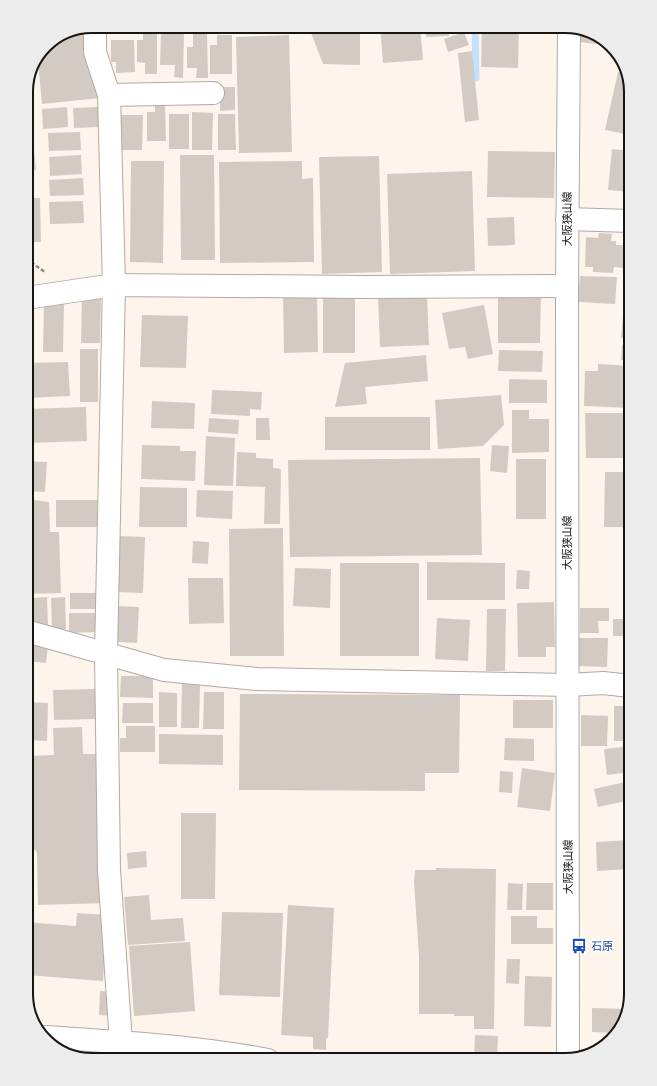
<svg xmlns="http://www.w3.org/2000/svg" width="657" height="1086" viewBox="0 0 657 1086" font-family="'Fira Sans Condensed','Noto Sans JP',sans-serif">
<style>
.industrial{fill:url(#industrial-furrows)}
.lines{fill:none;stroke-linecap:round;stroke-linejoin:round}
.stream{stroke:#c1e2fc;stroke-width:7}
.building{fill:#d3cac3}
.minor-casing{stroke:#b2aaa2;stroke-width:24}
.tertiary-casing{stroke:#b2aaa2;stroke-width:24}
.primary-casing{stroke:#b2aaa2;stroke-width:24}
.path{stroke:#8f8a84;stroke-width:2.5;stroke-dasharray:4 2;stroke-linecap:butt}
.minor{stroke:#fff;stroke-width:22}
.tertiary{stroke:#fff;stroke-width:22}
.primary{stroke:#fff;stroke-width:22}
.labels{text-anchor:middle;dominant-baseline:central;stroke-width:3;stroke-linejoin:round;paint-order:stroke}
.street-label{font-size:11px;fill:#171512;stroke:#fff}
.transit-label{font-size:11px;fill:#164399;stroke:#fff;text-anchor:start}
.rim{fill:none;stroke:#171512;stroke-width:2}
</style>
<defs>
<pattern id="industrial-furrows" width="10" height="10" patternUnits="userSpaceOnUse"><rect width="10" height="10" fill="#fee7da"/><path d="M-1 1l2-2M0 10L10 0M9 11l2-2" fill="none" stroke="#d9c5ba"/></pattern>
</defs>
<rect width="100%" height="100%" fill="#fdf5ec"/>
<path class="industrial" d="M64,1052l40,2v6h-16z"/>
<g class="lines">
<path class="stream" d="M475,26l1,52"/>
</g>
<g class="building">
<path d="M101,26h160v5l-160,-2z"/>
<rect x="312" y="26" width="45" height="3"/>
<path d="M380,26h40l3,34 -40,3z"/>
<path d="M425,26h23l1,10 -23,1z"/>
<path d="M482,26h37l-1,42 -37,-1z"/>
<path d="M83,30l1,12 16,56 -58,6 -4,-41 8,-18z"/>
<path d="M580,30l22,7 4,5v3l-27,-3z"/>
<path d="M161,32h23l-1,46 -9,-1 1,-12h-15z"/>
<path d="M464,32l5,13 -21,7 -4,-13z"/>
<path d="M143,33h14v41h-12v-11l-8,-1v-22h6z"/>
<path d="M311,33l49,1v31l-37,-1z"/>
<path d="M193,34h14l1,44h-12l1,-10h-10v-21h6z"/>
<path d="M217,35h15v39h-22v-29h7z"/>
<path d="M289,35l3,117 -53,1 -3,-116z"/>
<path d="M111,40h23l1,32 -19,1v-11h-5z"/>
<path d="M472,51l7,69 -14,2 -7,-69z"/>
<path d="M618,72l9,2 4,18v43l-26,-5z"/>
<path d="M220,87h15v23l-15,1z"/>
<path d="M165,105l1,36h-19v-29h8v-6z"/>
<path d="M67,107l1,20 -25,2 -1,-20z"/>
<path d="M98,107l1,20 -25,1 -1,-20z"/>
<path d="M192,112l21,1 -1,37h-20z"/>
<rect x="169" y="114" width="20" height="35"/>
<path d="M218,114h17l1,36h-18z"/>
<path d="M121,115h22l-1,35h-21z"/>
<path d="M32,128l4,42 -10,1v-42z"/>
<path d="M80,132l1,18 -32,1 -1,-18z"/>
<path d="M612,149l19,2v41l-23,-2z"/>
<path d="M488,151l67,1 -1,46 -67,-1z"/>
<path d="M81,155l1,19 -32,2 -1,-19z"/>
<path d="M180,155h34l1,105h-34z"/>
<path d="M379,156l3,116 -60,2 -3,-117z"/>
<path d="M131,161h33l-1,102 -33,-1z"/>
<path d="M302,161v18l11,-1 1,84 -94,1 -1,-101z"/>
<path d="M472,171l3,100 -85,3 -3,-100z"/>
<path d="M83,178l1,17 -34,1 -1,-16z"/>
<path d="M28,198h12l1,44h-15v-37h2z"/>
<path d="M83,201l1,22 -34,1 -1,-22z"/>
<path d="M514,217l1,28 -27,1 -1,-28z"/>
<path d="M599,233l13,1 -1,7h5v4h10l-1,23 -11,-1 -1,6 -20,-1v-5h-8l1,-30 12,1z"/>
<path d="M580,276l37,1 -2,27 -37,-2z"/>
<path d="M626,284l5,1v54l-10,-1z"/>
<path d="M498,293h43l-1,50h-42z"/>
<path d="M283,294h34l1,58 -34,1z"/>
<rect x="323" y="294" width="32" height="59"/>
<path d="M427,295l2,50 -49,2 -2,-51z"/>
<path d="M82,297h19l-1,46h-19z"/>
<path d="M44,302h20l-1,50h-20z"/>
<path d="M484,305l9,49 -25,5 -3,-12 -16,2 -7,-36z"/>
<path d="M26,311h7l1,31h-8z"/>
<path d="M142,315l46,1 -2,52 -46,-1z"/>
<path d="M622,345l9,1v14h-10z"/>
<rect x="80" y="349" width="18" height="53"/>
<path d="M499,350l44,1 -1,21 -44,-1z"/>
<path d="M426,355l2,26 -63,6 2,17 -32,3 10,-44z"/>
<path d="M68,362l2,34 -44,2v-35z"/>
<path d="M598,364l33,2v42l-47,-2 1,-35h13z"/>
<path d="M509,379l38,1v23h-38z"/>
<path d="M212,390l50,2 -1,18 -11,-1v7l-39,-2z"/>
<path d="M501,395l3,30 -21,21 -45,3 -3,-49z"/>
<path d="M152,401l43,2 -1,26 -43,-1z"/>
<path d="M86,407l1,34 -61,2v-34z"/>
<path d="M512,410h17v9h20v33l-37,1z"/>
<path d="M585,413h41v45h-40z"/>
<rect x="325" y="417" width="105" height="33"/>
<path d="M209,418l30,2 -1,14 -30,-2z"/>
<path d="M256,418h13l1,22h-14z"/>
<path d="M206,436l29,2 -2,48 -29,-1z"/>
<path d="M142,445l38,1v5h16l-1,30 -54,-2z"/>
<path d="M492,445l17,1 -2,27 -17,-2z"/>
<path d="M237,452l19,1v5l17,1v9l8,1 -1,55h-16l1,-37 -29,-1z"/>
<path d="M480,458l2,97 -192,2 -2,-97z"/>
<rect x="516" y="459" width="30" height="60"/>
<path d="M26,461l21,1 -2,30 -19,-1z"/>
<path d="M605,472h20v21h6v34h-27z"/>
<path d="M140,487l47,1v39h-48z"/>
<path d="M197,490l36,1 -1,28 -36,-2z"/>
<path d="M26,499l23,3 1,30h9l2,61 -35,1z"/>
<rect x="56" y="500" width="41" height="27"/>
<path d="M283,528l1,128h-54l-1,-127z"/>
<path d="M116,536l29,1 -2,56 -29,-1z"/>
<path d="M193,541l16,1 -1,22 -16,-1z"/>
<path d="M427,562l78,1v37h-78z"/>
<rect x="340" y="563" width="79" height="93"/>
<path d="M295,568l36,1 -1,39 -37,-2z"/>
<path d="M517,570l13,1 -1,18h-13z"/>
<path d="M188,578h35l1,45 -35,1z"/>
<rect x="70" y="593" width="28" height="16"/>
<path d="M47,597l1,29 -15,1 -1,-29z"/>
<path d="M65,597l1,32 -14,1 -1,-32z"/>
<path d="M554,602l1,45h-9v10h-28l-1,-54z"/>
<path d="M117,606l22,1 -2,36 -19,-1 -2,-8z"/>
<path d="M580,608h29v13h-11l1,12h-19z"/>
<path d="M487,609h19l-1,62h-19z"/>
<path d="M69,613h28v19l-28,1z"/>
<path d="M437,618l33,2 -2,41 -33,-2z"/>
<path d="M613,619h18v29h-6l1,-12h-13z"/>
<path d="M577,638h31l-1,29 -30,-1z"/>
<path d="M26,644l22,2 -2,17 -20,-2z"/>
<path d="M121,676h32v22l-33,-1z"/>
<path d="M182,684l18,1 -1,43h-18z"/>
<path d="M95,689v30l-41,1 -1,-30z"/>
<path d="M159,692l18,1v34h-18z"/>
<path d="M204,692h20v37h-21z"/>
<path d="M240,694l220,1 -1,78h-34v18l-186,-1z"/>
<rect x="513" y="700" width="40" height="28"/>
<path d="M26,702l22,1 -1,38 -21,-1z"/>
<path d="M123,703h30v20h-31z"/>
<rect x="614" y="706" width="17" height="35"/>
<path d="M581,715l27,1 -1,30h-26z"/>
<path d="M126,726h29v26h-35v-14h6z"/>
<path d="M82,727l1,27h18l5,149 -68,2 -1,-52 -11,-16v-81l28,-1 -1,-27z"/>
<path d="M159,734l64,1v30l-64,-1z"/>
<path d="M505,738l29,1v22l-30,-1z"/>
<path d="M631,746v26l-24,3 -3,-26z"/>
<path d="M522,768l33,5 -5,38 -33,-4z"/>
<path d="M500,771l13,1 -1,21 -13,-1z"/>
<path d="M630,781l1,19 -33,7 -4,-18z"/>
<path d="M181,813h35l-1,86h-34z"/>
<path d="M631,840v29l-34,2 -1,-29z"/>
<path d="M146,851l1,16 -19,2 -1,-16z"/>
<path d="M436,868l60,1 -2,160h-20v-13h-20v-2h-35v-57l-5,-76 1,-11h21z"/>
<path d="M508,883l15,1 -1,26h-15z"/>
<path d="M527,883h26v27h-27z"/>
<path d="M149,895l2,25 32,-2 2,23 -57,4 -4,-48z"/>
<path d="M288,905l46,3 -6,130h-2v12l-13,-1v-12l-32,-2z"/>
<path d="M222,912l61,1 -3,84 -61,-2z"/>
<path d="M77,913l30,2 -4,66 -77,-6v-53l50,4z"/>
<path d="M511,916h26v12h16v16h-42z"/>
<path d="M190,942l5,69 -61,5 -5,-70z"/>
<path d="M507,959h13l-1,25 -13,-1z"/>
<path d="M525,976l27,1 -1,50 -27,-1z"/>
<path d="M100,991l14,1v24l-15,-1z"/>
<path d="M592,1008l34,1 -6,21 -3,3 -25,-1z"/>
<path d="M475,1035l23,1 -1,24h-23z"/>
<rect x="511" y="1052" width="39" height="8"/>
</g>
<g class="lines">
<defs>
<g id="minor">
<path d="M95,26v26l14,43 5,190 -8,369 3,216 12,172 -2,18"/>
<path d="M109,95l104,-2"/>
<path d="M567,219l64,2"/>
<path d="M26,298l88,-13 249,2 204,-1"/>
<path d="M26,631l138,39 93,9 311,6 35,-2 28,3"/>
</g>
<path id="tertiary" d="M45,1037c74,5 150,9 223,23"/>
<path id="primary" d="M568,1059l-1,-773 2,-260"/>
</defs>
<use href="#minor" class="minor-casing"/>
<use href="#tertiary" class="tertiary-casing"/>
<use href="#primary" class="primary-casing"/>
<path class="path" d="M26,259l19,13"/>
<use href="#minor" class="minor"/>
<use href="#tertiary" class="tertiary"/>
<use href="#primary" class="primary"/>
</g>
<defs>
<symbol id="bus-bare" viewBox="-9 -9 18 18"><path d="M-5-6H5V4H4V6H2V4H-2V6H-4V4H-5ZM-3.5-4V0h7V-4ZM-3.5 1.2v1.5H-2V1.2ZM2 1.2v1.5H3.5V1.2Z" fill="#1a4fb4" stroke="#fff" stroke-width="2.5" paint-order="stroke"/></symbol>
</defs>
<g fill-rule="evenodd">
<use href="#bus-bare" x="568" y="935" width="22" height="22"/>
</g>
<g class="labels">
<g class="street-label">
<text transform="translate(567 219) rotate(-90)">大阪狭山線</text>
<text transform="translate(567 543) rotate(-90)">大阪狭山線</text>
<text transform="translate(568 867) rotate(-90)">大阪狭山線</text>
</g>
<g class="transit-label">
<text x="591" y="946">石原</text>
</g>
</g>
<path d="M0 0H657V1086H0ZM92 33H565A59 59 0 0 1 624 92V994A59 59 0 0 1 565 1053H92A59 59 0 0 1 33 994V92A59 59 0 0 1 92 33Z" fill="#ececec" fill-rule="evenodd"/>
<path class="rim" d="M92 33H565A59 59 0 0 1 624 92V994A59 59 0 0 1 565 1053H92A59 59 0 0 1 33 994V92A59 59 0 0 1 92 33Z"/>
</svg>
